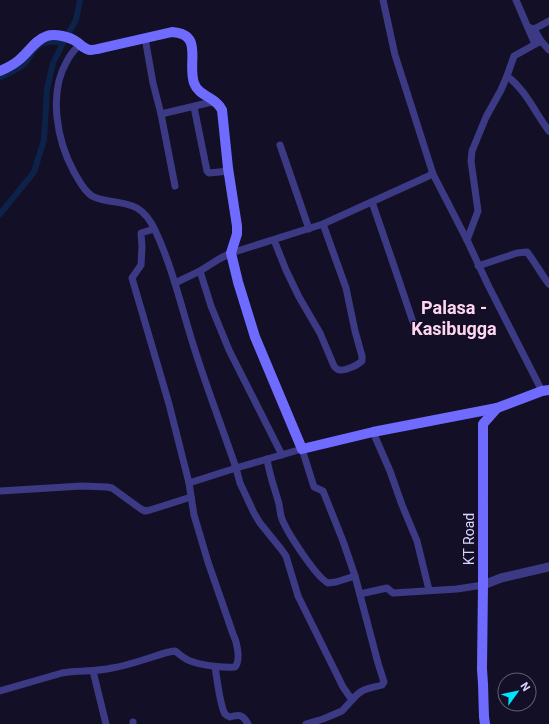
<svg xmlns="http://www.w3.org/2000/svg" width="549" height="724" viewBox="0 0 549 724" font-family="Roboto,sans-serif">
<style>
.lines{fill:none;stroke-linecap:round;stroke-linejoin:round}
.canal{stroke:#0c2248;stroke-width:6}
.minor{stroke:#3d3a85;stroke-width:7}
.tertiary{stroke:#3d3a85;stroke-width:9}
.secondary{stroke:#6f6bff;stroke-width:10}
.labels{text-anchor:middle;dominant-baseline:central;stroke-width:3;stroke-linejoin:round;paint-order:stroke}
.street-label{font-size:14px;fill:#d9d4ff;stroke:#130f26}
.district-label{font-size:18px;font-weight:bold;fill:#ffd6f0;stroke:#130f26}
</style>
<rect width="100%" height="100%" fill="#130f26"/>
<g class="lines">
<g class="canal">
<path d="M0,77c7,-3 16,-6 23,-12 6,-5 8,-12 13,-17 7,-7 18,-8 27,-5"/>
<path d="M0,214l34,-42 10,-32 3,-51 6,-26 10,-20 13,-23 4,-20"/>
</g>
<g class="minor">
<path d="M383,0l12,55 38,119 34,66 21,45 54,106"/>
<path d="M516,0l19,44"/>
<path d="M528,27l6,2 7,12 8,9"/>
<path d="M534,29l15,-8"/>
<path d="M145,38l8,45 8,31 14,72"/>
<path d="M80,44c-5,5 -10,11 -13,17 -19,32 -10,80 7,111 5,8 9,18 18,24 5,3 11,4 17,5 24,3 35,6 46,29 17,36 26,76 38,114 13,42 29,83 43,124l4,15 14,30 6,10 21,26 5,7 12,40 45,91 9,13c10,-12 16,-11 30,-15l2,-3 -6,-19 -23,-87 -12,-35 -20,-50 -9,-4 -12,-38 -66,19 -47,15"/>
<path d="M507,76c18,13 29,38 42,55"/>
<path d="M194,107l13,64 2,2 20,-2"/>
<path d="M161,114l55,-13"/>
<path d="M280,145l29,84"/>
<path d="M372,202l21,61 20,59"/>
<path d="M274,240l12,30 13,27 21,36 14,33c2,2 3,4 6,4 5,1 18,-5 22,-9v-5l-7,-25 -9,-43 -23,-64"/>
<path d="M467,240l11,-29 -7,-50 1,-10 14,-34 15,-27 6,-14 7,-20 27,-15"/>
<path d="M478,266l39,-13 10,-1c8,10 14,22 22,32"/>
<path d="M200,271l11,35 18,44 53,105"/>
<path d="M175,283l25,-12 19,-12 12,-6 92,-29 110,-50"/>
<path d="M373,432l17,39 12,34 15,36 12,49"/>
<path d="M267,459c2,15 8,30 12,45 1,5 1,10 3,15 5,13 34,58 46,64l8,-1 19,-6"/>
<path d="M0,491l82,-5 25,1 5,1 29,21 4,2 5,-1 41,-13"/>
<path d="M360,594l27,-6 6,5 64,-4 26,-4"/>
<path d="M215,667c2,11 5,39 10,47 2,2 3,2 5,3 10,-3 13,-2 18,7"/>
<path d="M93,671l13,53"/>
<path d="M0,691l62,-18c17,-3 33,-1 50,-5 19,-3 38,-11 57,-16l6,-1c3,2 5,4 8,6 10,8 39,11 52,10 6,-7 2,-25 -2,-33l-25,-72 -14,-47 -5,-32 -20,-79 -37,-126 9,-13 1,-18 -1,-14 13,-4"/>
<path d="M133,722v2"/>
<path d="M306,724l17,-5 19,-8 10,-11"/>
</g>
<path class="tertiary" d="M483,585l18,-7 48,-11"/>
<g class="secondary">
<path d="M0,71c7,-3 13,-6 19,-11 10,-8 16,-20 28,-24 8,-3 23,1 30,6 4,3 7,7 13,8 4,0 8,-1 12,-2l70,-16c32,2 15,30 22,51 5,14 21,13 28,27l6,58 9,58v8l-6,19 7,29 17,55 47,112 71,-17 124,-24"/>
<path d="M485,724l-1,-7 -1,-33 -1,-15 1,-84v-161l14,-16 45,-17 7,-1"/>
</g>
</g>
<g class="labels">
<g class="street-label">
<text transform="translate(469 539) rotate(-90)">KT Road</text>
</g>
<g class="district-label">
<text x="454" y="307">Palasa -<tspan x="454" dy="21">Kasibugga</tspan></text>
</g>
</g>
<g transform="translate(517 692) rotate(57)"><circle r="19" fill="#130f26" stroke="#625e7d"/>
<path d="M0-3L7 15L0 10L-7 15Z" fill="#00e5ff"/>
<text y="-6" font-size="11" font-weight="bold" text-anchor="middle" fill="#d9d4ff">N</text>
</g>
</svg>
